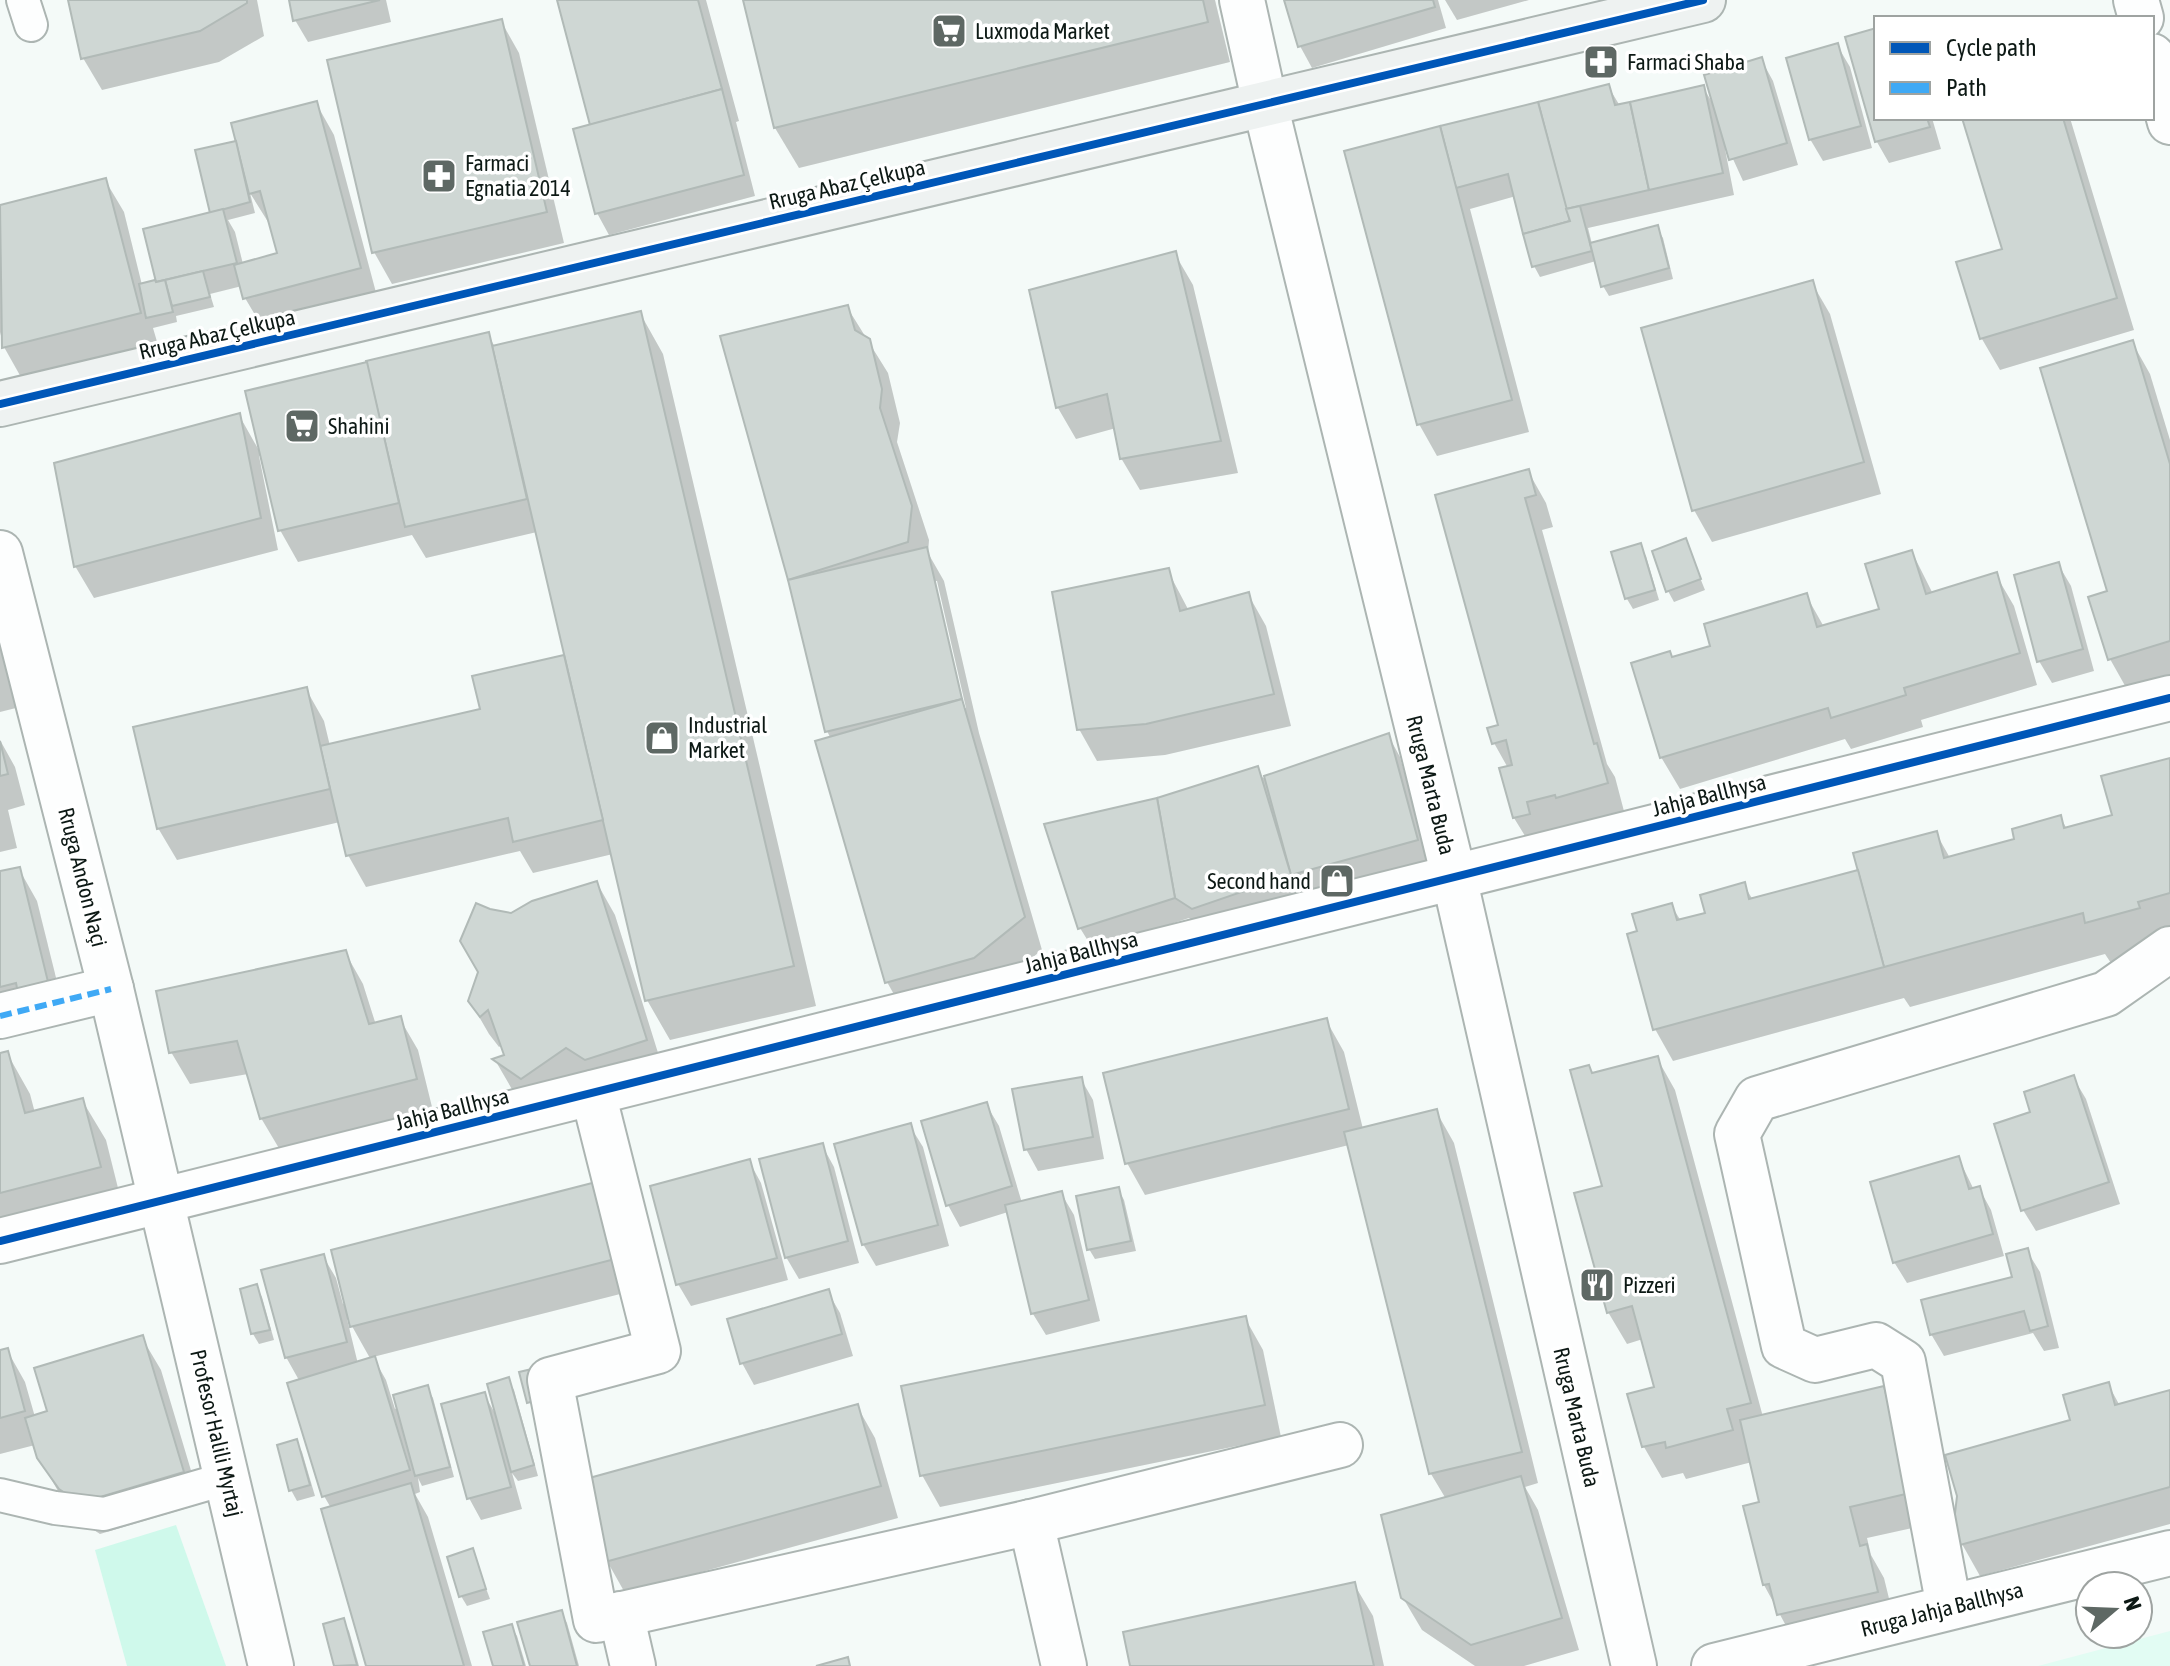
<svg xmlns="http://www.w3.org/2000/svg" width="2170" height="1666" viewBox="0 0 2170 1666" font-family="'Asap Condensed',sans-serif">
<style>
.built{fill:#e2fcf3}
.green{fill:#cff9eb}
.shadow{fill:#0003;fill-rule:evenodd}
.building{fill:#cfd7d4;stroke:#b1bab7;stroke-width:2}
.lines{fill:none;stroke-linecap:round;stroke-linejoin:round}
.lane-casing{stroke:#acb5b2;stroke-width:36}
.street-casing{stroke:#acb5b2;stroke-width:48}
.secondary-casing{stroke:#acb5b2;stroke-width:48}
.lane{stroke:#fdfefe;stroke-width:32}
.street{stroke:#fdfefe;stroke-width:44}
.secondary{stroke:#eef2f1;stroke-width:44}
.quiet{stroke:#3fa9f5;stroke-width:6;stroke-dasharray:12 6;stroke-linecap:butt}
.cycleway-casing{stroke:#fff;stroke-width:13}
.cycleway{stroke:#0057b8;stroke-width:8}
.labels{text-anchor:middle;dominant-baseline:central;stroke-width:7;stroke-linejoin:round;paint-order:stroke}
.poi-label{font-size:22px;fill:#0d1915;stroke:#fff;text-anchor:start}
.street-label{font-size:22px;fill:#0d1915;stroke:#fff}
</style>
<rect width="100%" height="100%" fill="#f4faf8"/>
<path class="built" d="M2170,1631v35h-132z"/>
<path class="green" d="M176,1525l50,141h-99l-32,-116z"/>
<g class="shadow">
<path d="M70,0h187l7,36 -45,26 -117,28 -19,-32z"/>
<path d="M291,0h95l5,22 -83,20 -13,-22z"/>
<path d="M559,0h147l33,121 -3,1 19,74 -146,39 -12,-22 -4,-87z"/>
<path d="M745,0h470l15,62 -431,106 -24,-40z"/>
<path d="M1286,0h152l8,28 -134,40 -12,-22z"/>
<path d="M1445,0h84l-72,20z"/>
<path d="M501,21l18,32 45,190 -172,41 -18,-32z"/>
<path d="M1876,30v88h56l9,31 -52,14 -12,-21 -30,-103z"/>
<path d="M1837,45l13,22 22,81 -49,13 -13,-22z"/>
<path d="M1761,59l12,22 25,84 -55,16 -15,-33 -3,1 9,46 -146,33 4,16 65,-16 6,10 10,41 -64,17 -6,-10 -7,-25 -56,16 -6,-11 -18,-70 -46,13 59,223 -92,24 -18,-32 -72,-271 261,-67 12,20 83,-19 10,17z"/>
<path d="M316,103l18,32 44,165 -114,30 -19,-32 -3,-12 -32,8 4,13 -38,9 1,6 -24,6 5,17 -136,34 -18,-32 -4,-15v-125l105,-27 19,32 18,73 18,4 -15,-59 67,-16 26,-72zM250,193l20,32 9,29 -36,10 -8,-32 -7,-12 27,-7z"/>
<path d="M1964,118h106l64,212 -134,40 -18,-31 -23,-76 45,-13z"/>
<path d="M1175,254l18,31 45,188 -98,17 -19,-32 -5,-30 -40,11 -18,-31 -27,-117z"/>
<path d="M1812,283l18,31 51,180 -169,48 -18,-32z"/>
<path d="M847,307l41,66 12,50 -3,19 32,98 -1,13 16,28 35,152 63,217 -50,39 -87,25 -18,-32 -56,-243 -4,-8 -37,-152 -68,-241zM933,581h4l29,127 -4,1z"/>
<path d="M640,313l23,41 153,652 -146,34 -23,-40 -34,-146 -80,19 -13,-22 -154,36 -18,-32 -8,-33 -163,38 -19,-32 148,-139 18,32 6,25 153,-36 -9,-32 92,-22 -29,-124 -111,26 -14,-23 -114,27 -18,-32 -18,-75 -3,1 19,94 -184,48 -19,-32 164,-151 22,39 227,-119 7,12z"/>
<path d="M2132,342l18,32 20,66v238l-42,13 -18,-32v-67z"/>
<path d="M1528,471l18,32 7,24 -11,3 65,234 8,13 10,38 -92,34 -19,-31 -12,-48 6,-2 -14,-25 7,-17 -64,-229z"/>
<path d="M1685,541l20,49 -31,12 -6,-11z"/>
<path d="M1640,546l6,10 13,44 -26,9 -6,-10 -14,-46z"/>
<path d="M1912,552l21,42 63,-19 18,31 23,79 -116,35 2,7 -72,22 -6,-10 -165,50 -19,-32 11,-98 41,-12 93,-52 18,32 57,-17z"/>
<path d="M2058,564l13,22 23,85 -42,12 -13,-22z"/>
<path d="M1168,571l21,40 59,-17 18,32 25,100 -126,29 -68,6 -18,-32z"/>
<path d="M0,647l16,61 -16,4z"/>
<path d="M1388,735l12,22 29,105 -223,68 -17,-12 -96,31 -13,-21 77,-128 100,-32 6,10z"/>
<path d="M0,740l15,27 10,38 -17,5 9,38 -17,4z"/>
<path d="M2170,760v179l-8,10 -51,14 -6,-9 -195,53 -6,-9 -231,63 -18,-32 -16,-97 32,-27 10,16 26,-7 37,-29 9,15 107,-29 76,-38 14,25 66,-18 44,-23 7,12 48,-13z"/>
<path d="M19,869l18,32 30,121 -67,1v-150z"/>
<path d="M597,883l18,32 49,157 -151,19 -18,-31 11,-4 -4,-11 -3,2 -10,-13 -19,-33 10,-29 31,-57z"/>
<path d="M345,952l18,32 13,41 24,-6 18,31 15,61 -153,39 -19,-32 -13,-44 -58,10 -19,-32z"/>
<path d="M1326,1020l18,32 19,77 73,-18 18,32 84,340 -13,4 13,23 41,140 -55,16h-49l-53,-36 -19,-32 43,-99 -15,-25 -82,-329 -204,50 -18,-32z"/>
<path d="M7,1053l23,41 5,19 47,-13 24,40 17,68 -123,24v-177z"/>
<path d="M1657,1058l18,32 88,327 120,-29 18,32 25,105 -59,13 4,17 13,23 11,45 -98,23 -33,-61 -3,-82 -9,-41 -66,17 -3,-6 -21,5 -18,-31 13,-59 -14,-49 -16,5 -19,-32 -4,-124 -11,-113z"/>
<path d="M2073,1077l13,22 34,105 -84,27 -13,-21 9,-96z"/>
<path d="M1081,1079l12,21 11,59 -66,12 -12,-22z"/>
<path d="M986,1104l13,22 23,77 39,-10 13,22 26,106 -54,14 -13,-21 -25,-102 -48,15 -12,-22z"/>
<path d="M910,1126l13,21 26,99 -73,20 -13,-22z"/>
<path d="M822,1145l12,22 25,96 -60,16 -13,-22z"/>
<path d="M1959,1159l15,31 5,-2 12,22 13,46 -97,27 -13,-21z"/>
<path d="M749,1161l12,22 27,97 -97,26 -13,-22z"/>
<path d="M599,1184l37,106 -263,67 13,23 9,29 32,-21 6,10 21,79 -32,9 -4,-8 2,14 -5,2 13,23 44,149h-104l-37,-158 -7,-12 -34,-111 10,-3 -14,-25 37,-101 13,22 7,26 3,-1zM347,1319h1l23,41 -13,4z"/>
<path d="M1118,1189l6,11 12,51 -41,8 -6,-10z"/>
<path d="M2027,1251l13,21 19,76 -15,3 -11,-18 -89,23 -13,-22 83,-56z"/>
<path d="M256,1286l6,11 12,43 -15,4 -6,-10 -11,-44z"/>
<path d="M828,1292l12,21 13,43 -99,29 -12,-22z"/>
<path d="M1245,1318l18,32 18,87 -341,70 -18,-32z"/>
<path d="M142,1338l19,32 40,134 -101,30 -20,-13 -22,-30 -19,-33 -4,-13 -35,9v-102l7,-2 18,32 10,35 14,-5z"/>
<path d="M508,1380l6,10 24,86 -20,5 -6,-8 10,36 -41,11 -12,-22 15,-104 12,21z"/>
<path d="M2108,1384l12,22 50,-14v132l-190,52 -18,-32z"/>
<path d="M857,1406l18,32 23,80 -273,75 -18,-32z"/>
<path d="M296,1441l6,11 13,44 -18,5 -6,-11 -11,-44z"/>
<path d="M472,1551l18,48 -23,7 -6,-10z"/>
<path d="M1354,1584l19,32 11,50h-252z"/>
<path d="M561,1612l6,11 12,43h-47z"/>
<path d="M343,1621l6,10 10,35h-23l-11,-40z"/>
<path d="M511,1626l6,10 9,30h-31z"/>
</g>
<g class="building">
<path d="M68,0h179v3l-47,28 -119,28z"/>
<path d="M289,0h91l-87,21z"/>
<path d="M557,0h141l24,89 -132,36z"/>
<path d="M743,0h460l5,22 -434,106z"/>
<path d="M1284,0h149l2,7 -137,40z"/>
<path d="M502,19l45,193 -175,41 -45,-193z"/>
<path d="M1876,28v90h51l3,9 -55,15 -30,-105z"/>
<path d="M1838,43l23,83 -52,14 -23,-82z"/>
<path d="M1762,57l25,86 -58,17 -25,-85z"/>
<path d="M1609,84l6,21 15,-3 19,88 -83,19 -28,-107z"/>
<path d="M1704,85l19,88 -74,17 -19,-88z"/>
<path d="M722,89l22,86 -149,39 -22,-85z"/>
<path d="M317,101l44,167 -118,31 -9,-34 43,-12 -17,-62 -11,3 -18,-71z"/>
<path d="M1538,102l32,119 -47,13 -15,-60 -52,14 -16,-62z"/>
<path d="M1962,118h101l54,180 -137,41 -24,-77 46,-13z"/>
<path d="M1440,126l72,274 -95,25 -73,-274z"/>
<path d="M236,141l14,61 -40,11 -15,-63z"/>
<path d="M106,178l35,135 -139,35 -2,-143z"/>
<path d="M1580,206l12,45 -60,16 -9,-33 47,-13 -4,-12z"/>
<path d="M223,209l14,54 -81,19 -13,-53z"/>
<path d="M1658,225l11,43 -68,19 -11,-44z"/>
<path d="M1176,251l45,190 -101,18 -13,-65 -51,14 -27,-118z"/>
<path d="M203,271l7,26 -38,9 -7,-26z"/>
<path d="M155,280l1,2 9,-2 8,32 -27,6 -7,-34z"/>
<path d="M1813,280l51,182 -172,49 -51,-183z"/>
<path d="M848,305l7,25 15,9 12,50 -2,19 32,98 -4,36 -120,38 -68,-244z"/>
<path d="M641,311l153,655 -149,35 -153,-655z"/>
<path d="M489,332l38,167 -122,28 -39,-166z"/>
<path d="M2133,340l37,124v177l-62,19 -20,-63 19,-6 -67,-223z"/>
<path d="M367,362l32,141 -121,28 -33,-140z"/>
<path d="M240,413l21,105 -187,49 -20,-104z"/>
<path d="M1529,469l7,26 -11,3 69,246 3,-1 11,40 -52,15 -1,-3 -28,7 3,12 -17,4 -14,-50 13,-3 -6,-25 -14,4 -5,-16 11,-3 -63,-230z"/>
<path d="M1686,538l15,41 -35,13 -14,-41z"/>
<path d="M1641,543l14,47 -30,9 -14,-47z"/>
<path d="M927,547l35,152 -137,33 -37,-152z"/>
<path d="M1912,550l14,44 71,-22 23,81 -116,35 2,7 -75,23 -3,-10 -168,50 -29,-95 39,-12 2,6 38,-11 -6,-22 103,-31 10,34 62,-18 -14,-45z"/>
<path d="M2059,562l24,87 -46,13 -23,-87z"/>
<path d="M1169,568l11,43 69,-19 25,102 -128,30 -69,6 -25,-138z"/>
<path d="M564,655l39,165 -90,22 -5,-24 -162,38 -26,-110 160,-37 -8,-33z"/>
<path d="M307,687l23,102 -173,40 -24,-102z"/>
<path d="M962,699l63,218 -51,41 -89,25 -70,-242z"/>
<path d="M1389,733l29,107 -127,35 -27,-99z"/>
<path d="M0,741l8,33 -8,2z"/>
<path d="M2170,758v135l-32,9 2,6 -55,15 -2,-10 -199,54 -31,-114 84,-22 7,27 70,-19 -2,-10 49,-14 3,13 48,-13 -11,-39z"/>
<path d="M1258,766l33,109 -99,34 -17,-11 -18,-100z"/>
<path d="M1157,798l18,100 -97,31 -34,-105z"/>
<path d="M20,867l30,123 -31,8 -3,-15 -16,4v-116z"/>
<path d="M1858,870l26,97 -231,63 -26,-96 10,-3 -5,-17 40,-11 5,17 28,-7 -5,-18 45,-13 4,17z"/>
<path d="M597,881l50,159 -62,20 -19,-12 -45,31 -29,-20 12,-4 -16,-45 -8,7 -12,-16 10,-29 -18,-31 16,-38 14,6 21,4 21,-12z"/>
<path d="M346,950l23,74 32,-8 16,63 -157,40 -23,-78 -68,12 -13,-62z"/>
<path d="M1327,1018l22,91 -224,55 -22,-91z"/>
<path d="M8,1051l17,62 58,-15 18,69 -101,26v-140z"/>
<path d="M1658,1056l93,347 -24,6 6,21 -67,18 -1,-6 -23,5 -15,-53 27,-7 -22,-81 -25,7 -33,-120 28,-7 -32,-116 19,-5 3,8z"/>
<path d="M2074,1075l35,107 -88,29 -27,-87 36,-12 -6,-20z"/>
<path d="M1082,1077l11,60 -69,13 -12,-61z"/>
<path d="M987,1102l25,84 -66,20 -25,-85z"/>
<path d="M1437,1109l85,343 -93,22 -85,-342z"/>
<path d="M911,1123l27,102 -76,20 -28,-101z"/>
<path d="M823,1143l25,98 -63,17 -26,-99z"/>
<path d="M1959,1156l10,33 11,-3 13,48 -100,29 -23,-81z"/>
<path d="M750,1159l27,99 -101,27 -26,-99z"/>
<path d="M600,1181l19,77 -269,69 -19,-77z"/>
<path d="M1119,1187l12,54 -44,9 -11,-54z"/>
<path d="M1062,1191l27,109 -58,14 -26,-109z"/>
<path d="M2028,1248l20,78 -18,5 -6,-20 -94,24 -9,-35 91,-23 -6,-23z"/>
<path d="M324,1254l23,88 -62,16 -24,-88z"/>
<path d="M257,1284l13,46 -19,4 -11,-45z"/>
<path d="M829,1289l13,45 -102,30 -13,-45z"/>
<path d="M1246,1316l19,89 -345,71 -19,-90z"/>
<path d="M143,1335l41,137 -104,31 -21,-14 -22,-31 -12,-40 22,-7 -13,-43z"/>
<path d="M8,1348l17,63 -25,7v-68z"/>
<path d="M375,1356l35,114 -88,27 -35,-114z"/>
<path d="M536,1368l9,30 -18,5 -8,-31z"/>
<path d="M509,1377l25,88 -23,7 -24,-88z"/>
<path d="M2109,1382l6,23 55,-15v97l-210,58 -6,-23 3,-26 -12,-41 125,-35 -7,-25z"/>
<path d="M428,1385l22,82 -35,9 -22,-81z"/>
<path d="M1884,1386l26,107 -60,14 10,39 7,-2 11,48 -101,23 -8,-31 -6,1 -20,-79 16,-4 -19,-82z"/>
<path d="M485,1392l26,95 -44,12 -26,-95z"/>
<path d="M858,1404l23,82 -276,76 -23,-82z"/>
<path d="M297,1439l13,46 -21,6 -12,-46z"/>
<path d="M1521,1476l41,142 -91,27 -70,-47 -20,-83z"/>
<path d="M411,1483l53,183h-98l-45,-157z"/>
<path d="M473,1548l13,41 -27,8 -12,-40z"/>
<path d="M1355,1582l19,84h-244l-7,-34z"/>
<path d="M562,1610l15,56h-47l-13,-44z"/>
<path d="M344,1618l13,47 -23,1 -11,-42z"/>
<path d="M512,1624l12,42h-31l-10,-34z"/>
<path d="M848,1657l2,9h-34z"/>
</g>
<g class="lines">
<defs>
<g id="lane">
<path d="M23,0l8,25"/>
<path d="M0,1495l55,13 49,6 124,-36"/>
</g>
<g id="street">
<path d="M1242,0l23,104 189,773 180,789"/>
<path d="M2136,0l5,18"/>
<path d="M2152,56l18,66"/>
<path d="M0,553l111,436 160,677"/>
<path d="M0,1016l111,-27"/>
<path d="M593,1093l65,258 -108,29 46,240 435,-98 309,-77"/>
<path d="M0,1241l2170,-543"/>
<path d="M1031,1522l33,144"/>
<path d="M1949,1607l-46,-245 -27,-17 -61,15 -31,-14 -47,-212 20,-35 349,-105 64,-45"/>
<path d="M621,1614l12,52"/>
<path d="M1714,1666l456,-113"/>
</g>
<path id="secondary" d="M0,404l1703,-404"/>
</defs>
<use href="#lane" class="lane-casing"/>
<use href="#street" class="street-casing"/>
<use href="#secondary" class="secondary-casing"/>
<use href="#lane" class="lane"/>
<use href="#street" class="street"/>
<use href="#secondary" class="secondary"/>
<path class="quiet" d="M0,1016l111,-27"/>
<defs>
<g id="cycleway">
<path d="M0,404l1703,-404"/>
<path d="M0,1241l2170,-543"/>
</g>
</defs>
<use href="#cycleway" class="cycleway-casing"/>
<use href="#cycleway" class="cycleway"/>
</g>
<defs>
<symbol id="supermarket-square" viewBox="-11 -11 22 22"><rect x="-9" y="-9" width="18" height="18" rx="4" fill="#5e6864" stroke="#fff"/><path d="M-6-5.5h2.5l.6 2H6L4.5 2H-2.5L-4.4-4H-6ZM-1.5 3.2a1.3 1.3 0 1 0 .1 0ZM3 3.2a1.3 1.3 0 1 0 .1 0Z" fill="#fff"/></symbol>
<symbol id="pharmacy-square" viewBox="-11 -11 22 22"><rect x="-9" y="-9" width="18" height="18" rx="4" fill="#5e6864" stroke="#fff"/><path d="M-2-6h4v4h4v4h-4v4h-4v-4h-4v-4h4Z" fill="#fff"/></symbol>
<symbol id="shop-square" viewBox="-11 -11 22 22"><rect x="-9" y="-9" width="18" height="18" rx="4" fill="#5e6864" stroke="#fff"/><path d="M-5-2.5h2.3a2.7 3.5 0 0 1 5.4 0H5L5.5 6h-11ZM-1.5-2.5h3a1.5 2.3 0 0 0-3 0Z" fill="#fff"/></symbol>
<symbol id="restaurant-square" viewBox="-11 -11 22 22"><rect x="-9" y="-9" width="18" height="18" rx="4" fill="#5e6864" stroke="#fff"/><path d="M-5-6h1v4h1v-4h1v4h1v-4h1v5L-1.5 .5V6h-2V.5L-5-1ZM5-6V6H3V1.5H1.5Q1.5-4 5-6Z" fill="#fff"/></symbol>
</defs>
<g fill-rule="evenodd">
<use href="#supermarket-square" x="929" y="11" width="40" height="40"/>
<use href="#pharmacy-square" x="1581" y="42" width="40" height="40"/>
<use href="#pharmacy-square" x="419" y="156" width="40" height="40"/>
<use href="#supermarket-square" x="282" y="406" width="40" height="40"/>
<use href="#shop-square" x="642" y="718" width="40" height="40"/>
<use href="#shop-square" x="1317" y="861" width="40" height="40"/>
<use href="#restaurant-square" x="1577" y="1265" width="40" height="40"/>
</g>
<g class="labels">
<g class="poi-label">
<text x="975" y="31">Luxmoda Market</text>
<text x="1627" y="62">Farmaci Shaba</text>
<text x="465" y="163">Farmaci<tspan x="465" dy="25">Egnatia 2014</tspan></text>
<text x="328" y="426">Shahini</text>
<text x="688" y="725">Industrial<tspan x="688" dy="25">Market</tspan></text>
<text x="1311" y="881" text-anchor="end">Second hand</text>
<text x="1623" y="1285">Pizzeri</text>
</g>
<g class="street-label">
<text transform="translate(847 184) rotate(-13)">Rruga Abaz Çelkupa</text>
<text transform="translate(217 334) rotate(-13)">Rruga Abaz Çelkupa</text>
<text transform="translate(1431 785) rotate(76)">Rruga Marta Buda</text>
<text transform="translate(1709 795) rotate(-14)">Jahja Ballhysa</text>
<text transform="translate(83 877) rotate(76)">Rruga Andon Naçi</text>
<text transform="translate(1081 952) rotate(-14)">Jahja Ballhysa</text>
<text transform="translate(452 1109) rotate(-14)">Jahja Ballhysa</text>
<text transform="translate(1577 1417) rotate(77)">Rruga Marta Buda</text>
<text transform="translate(217 1433) rotate(77)">Profesor Halili Myrtaj</text>
<text transform="translate(1942 1609) rotate(-14)">Rruga Jahja Ballhysa</text>
</g>
</g>
<rect x="1874" y="16" width="280" height="104" fill="#ffffff" stroke="#9ea3a1" stroke-width="2"/>
<rect x="1890" y="42" width="40" height="12" fill="#0057b8" stroke="#9ea3a1" stroke-width="2"/>
<text x="1946" y="56" font-size="24" fill="#0d1915">Cycle path</text>
<rect x="1890" y="82" width="40" height="12" fill="#3fa9f5" stroke="#9ea3a1" stroke-width="2"/>
<text x="1946" y="96" font-size="24" fill="#0d1915">Path</text>
<g transform="translate(2114 1610) rotate(71)"><circle r="38" fill="#ffffff" stroke="#9ea3a1" stroke-width="2"/>
<path d="M0-6L14 30L0 20L-14 30Z" fill="#5e6864"/>
<text y="-12" font-size="22" font-weight="bold" text-anchor="middle" fill="#0d1915">N</text>
</g>
</svg>
